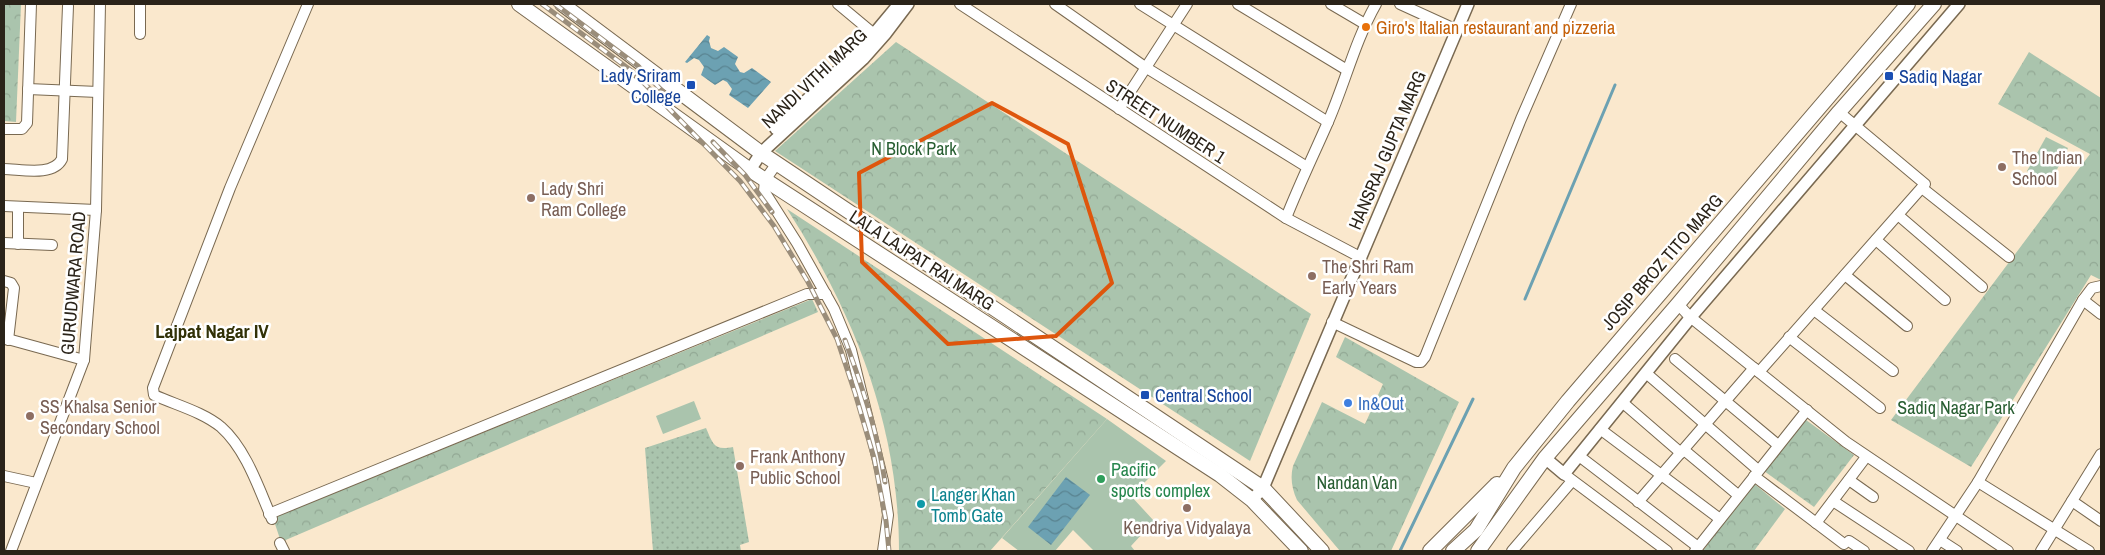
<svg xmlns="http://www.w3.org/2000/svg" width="2105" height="555" viewBox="0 0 2105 555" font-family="'Archivo Narrow',sans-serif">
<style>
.grass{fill:url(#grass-dots)}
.park{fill:url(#park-crowns)}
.pitch{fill:#aac4ad}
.water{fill:url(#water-waves)}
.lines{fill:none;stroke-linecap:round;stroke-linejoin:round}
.stream{stroke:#6ca1b2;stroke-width:3}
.minor-casing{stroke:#796951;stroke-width:12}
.tertiary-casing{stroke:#796951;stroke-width:14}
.secondary-casing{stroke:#796951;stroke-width:16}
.minor{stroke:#fff;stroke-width:10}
.tertiary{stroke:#fff;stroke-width:11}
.secondary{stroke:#fff;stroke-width:14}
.rail-casing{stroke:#9a8d7a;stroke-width:5}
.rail{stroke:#fff;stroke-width:3;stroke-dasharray:9;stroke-linecap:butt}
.marked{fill:none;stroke:#de560d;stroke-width:4;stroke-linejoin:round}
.food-dot{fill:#e8710a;stroke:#fff;stroke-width:2}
.transit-dot{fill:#1a4fb4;stroke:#fff;stroke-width:2}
.education-dot{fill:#8d6e63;stroke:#fff;stroke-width:2}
.shop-dot{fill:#3f7fe0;stroke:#fff;stroke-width:2}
.leisure-dot{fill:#2e9e5b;stroke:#fff;stroke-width:2}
.culture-dot{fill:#0f9aa8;stroke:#fff;stroke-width:2}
.labels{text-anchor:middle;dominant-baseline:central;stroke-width:5;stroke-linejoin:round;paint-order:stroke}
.food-label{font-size:18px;fill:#c56008;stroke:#fff;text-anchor:start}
.transit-label{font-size:18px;fill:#164399;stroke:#fff;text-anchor:start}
.street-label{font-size:18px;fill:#2a2319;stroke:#fff}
.park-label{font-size:18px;fill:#285e32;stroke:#fff}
.education-label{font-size:18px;fill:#785e54;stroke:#fff;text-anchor:start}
.shop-label{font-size:18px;fill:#366cbe;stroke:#fff;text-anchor:start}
.leisure-label{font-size:18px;fill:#27864d;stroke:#fff;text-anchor:start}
.culture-label{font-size:18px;fill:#0d838f;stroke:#fff;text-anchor:start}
.neighbourhood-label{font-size:19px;font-weight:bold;fill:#313107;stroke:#fff}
</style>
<defs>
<pattern id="grass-dots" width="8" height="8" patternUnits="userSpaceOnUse" patternTransform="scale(1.25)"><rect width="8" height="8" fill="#aac4ad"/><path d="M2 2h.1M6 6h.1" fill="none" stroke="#92a894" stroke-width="1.8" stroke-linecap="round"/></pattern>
<pattern id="park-crowns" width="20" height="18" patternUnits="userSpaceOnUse" patternTransform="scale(1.25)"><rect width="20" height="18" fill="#aac4ad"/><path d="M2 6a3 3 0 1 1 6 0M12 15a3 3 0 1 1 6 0" fill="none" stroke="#92a894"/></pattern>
<pattern id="water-waves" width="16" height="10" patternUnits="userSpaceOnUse" patternTransform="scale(1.25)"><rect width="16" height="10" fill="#6ca1b2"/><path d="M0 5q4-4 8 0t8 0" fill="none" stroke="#598390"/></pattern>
</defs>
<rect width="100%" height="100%" fill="#fae8cd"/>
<path class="grass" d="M706,428c7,16 8,23 27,19l16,95 -9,3 1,6h-88l-8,-103z"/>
<g class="park">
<path d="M4,4h17l-5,118 -12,-1z"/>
<path d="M896,42l415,272 -61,147 -475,-310z"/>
<path d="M2029,52l72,46v182l-10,-5 -120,192 -80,-47 199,-266 -92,-50z"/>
<path d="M787,209l320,210 -117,132h-91c0,-126 -45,-238 -112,-342z"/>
<path d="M812,299l6,13 -537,230 -8,-24z"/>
<path d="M1345,337l114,65 -68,149h-51l-43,-51c-5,-11 -7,-22 -4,-34l29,-64 43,22 18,-40 -47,-27z"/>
<path d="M1806,420l48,35 -40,52 -50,-36z"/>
<path d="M1751,481l34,28 -31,42h-51z"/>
</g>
<g class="pitch">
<path d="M2046,137l22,11 -18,35 -23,-12z"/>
<path d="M694,401l7,18 -38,15 -7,-18z"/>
<path d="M1107,419l59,42 -35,35 23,25 -23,25 4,5h-41l-21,-21 -18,21h-36l-17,-13z"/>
</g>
<g class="water">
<path d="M707,35l3,2 -1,4 2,7 7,3 6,-4 14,10 -3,7 5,8 4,1 8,-5 19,14 -23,26 -19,-13 3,-6 -5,-7 -4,-2 -8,5 -14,-10 3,-8 -5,-7 -5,-2 -7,5 -2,-1z"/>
<path d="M1066,477l24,18 -39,50 -23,-18z"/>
</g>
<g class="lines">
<g class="stream">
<path d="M1525,299l90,-214"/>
<path d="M1400,551l73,-152"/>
</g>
<defs>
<g id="minor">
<path d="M838,4l42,35"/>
<path d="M960,4l326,214 74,39"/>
<path d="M1055,4l90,63 162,100"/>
<path d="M1140,4l188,118"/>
<path d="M1238,4l109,66"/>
<path d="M1331,4l34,20"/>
<path d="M1400,4l57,26"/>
<path d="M140,34v-30"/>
<path d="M28,89l70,3"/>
<path d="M1119,109l68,-105"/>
<path d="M4,129h18l5,-6 4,-119"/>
<path d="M777,163l-12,17 -1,11 33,52 37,66 17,41 32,131 5,34 -5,36"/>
<path d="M4,169c16,0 49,8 58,-10l6,-153"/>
<path d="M1922,188l87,69"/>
<path d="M4,206l92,4"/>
<path d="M1898,215l84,72"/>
<path d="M1286,218c13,-33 28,-64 42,-96 17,-39 27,-81 48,-118"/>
<path d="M1876,240l69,60"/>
<path d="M4,243l48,2"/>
<path d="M18,244v-37"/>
<path d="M1845,275l62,51"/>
<path d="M4,281l7,2 3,5 -6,52"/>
<path d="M2083,300l18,14"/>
<path d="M1678,304l11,12 157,126 162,109"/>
<path d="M1814,310l79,61"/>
<path d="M1332,322l84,40h5l4,-5 96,-238 50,-115"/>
<path d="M1789,337l91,71"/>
<path d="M4,338l80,22"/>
<path d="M1675,359l103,86"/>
<path d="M1759,372l166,-188 -86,-72"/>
<path d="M1646,373l112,97"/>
<path d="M1622,402l59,51"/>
<path d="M1600,429l120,90"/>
<path d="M1684,450l54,45"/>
<path d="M1579,456l119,91"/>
<path d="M1564,474l103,77"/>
<path d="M4,476l32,7"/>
<path d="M1754,476l90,68"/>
<path d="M1849,480l24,17"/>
<path d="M1978,482l111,69"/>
<path d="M1833,501l76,50"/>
<path d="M2072,501l29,20"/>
<path d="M1638,502l116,-134"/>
<path d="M269,514l538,-220h19"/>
<path d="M272,519c-13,-30 -26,-70 -51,-92 -18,-15 -45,-22 -67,-32l-1,-7 77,-200 78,-184"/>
<path d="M1816,523l50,-66"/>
<path d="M1940,540l17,11"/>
<path d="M1849,541l15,10"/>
<path d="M280,543l4,8"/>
<path d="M11,551l73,-191 12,-150 4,-206"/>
<path d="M1512,551l60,-70"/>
<path d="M1695,551l112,-141"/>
<path d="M1932,551l46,-69 105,-182 9,-12 9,-2"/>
<path d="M2041,551l60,-97"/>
</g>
<g id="tertiary">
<path d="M776,129l88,-83 35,-42"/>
<path d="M750,170l11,-17 102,-94 23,-26 22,-29"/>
<path d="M1545,458l19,16 127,-157 268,-313"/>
<path d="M1252,500l11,-12 205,-484"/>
</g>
<g id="secondary">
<path d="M519,4l231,166 470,305 32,25 49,51"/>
<path d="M562,4l199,149 502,335 59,63"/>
<path d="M1430,551l67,-67"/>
<path d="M1453,551l23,-21 38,-62 54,-67 340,-397"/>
<path d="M1478,551l67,-93 133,-154 161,-192 95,-108"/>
</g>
</defs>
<use href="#minor" class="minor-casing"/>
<use href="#tertiary" class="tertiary-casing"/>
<use href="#secondary" class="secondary-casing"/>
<use href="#minor" class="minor"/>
<use href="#tertiary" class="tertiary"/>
<use href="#secondary" class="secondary"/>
<defs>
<g id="rail">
<path d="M542,4l91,68 107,109 34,45 34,56 29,57 18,54 19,65 12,63 3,30"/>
<path d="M555,4l83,62 34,35"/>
<path d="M713,142l32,33 27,37"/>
<path d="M845,340c17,46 33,93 40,142"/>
</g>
</defs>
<use href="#rail" class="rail-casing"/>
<use href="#rail" class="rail"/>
</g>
<path class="marked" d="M992,103l76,41 44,139 -56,53 -108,8 -86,-82 -3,-89z"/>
<circle class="food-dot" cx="1366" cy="27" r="5"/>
<g class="transit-dot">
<rect x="1884" y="71" width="10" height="10" rx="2.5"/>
<rect x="686" y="80" width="10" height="10" rx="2.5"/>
<rect x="1140" y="390" width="10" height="10" rx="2.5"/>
</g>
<g class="education-dot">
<circle cx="2002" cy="167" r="5"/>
<circle cx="531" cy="198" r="5"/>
<circle cx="1312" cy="276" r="5"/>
<circle cx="30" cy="416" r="5"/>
<circle cx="740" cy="466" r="5"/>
<circle cx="1187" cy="508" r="5"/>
</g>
<circle class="shop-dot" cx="1348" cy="403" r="5"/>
<circle class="leisure-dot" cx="1101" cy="479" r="5"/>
<circle class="culture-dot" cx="921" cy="504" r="5"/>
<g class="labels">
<g class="food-label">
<text x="1376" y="27">Giro's Italian restaurant and pizzeria</text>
</g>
<g class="transit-label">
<text x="681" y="75" text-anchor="end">Lady Sriram<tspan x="681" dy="21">College</tspan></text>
<text x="1899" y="76">Sadiq Nagar</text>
<text x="1155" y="395">Central School</text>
</g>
<g class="street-label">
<text transform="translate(814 78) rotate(-43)">NANDI VITHI MARG</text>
<text transform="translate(1166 121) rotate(33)">STREET NUMBER 1</text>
<text transform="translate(1387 150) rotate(-67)">HANSRAJ GUPTA MARG</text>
<text transform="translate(922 260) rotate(33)">LALA LAJPAT RAI MARG</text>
<text transform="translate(1662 262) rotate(-49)">JOSIP BROZ TITO MARG</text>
<text transform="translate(73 283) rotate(-85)">GURUDWARA ROAD</text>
</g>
<g class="park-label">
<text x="914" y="148">N Block Park</text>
<text x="1956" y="407">Sadiq Nagar Park</text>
<text x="1357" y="482">Nandan Van</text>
</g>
<g class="education-label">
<text x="2012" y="157">The Indian<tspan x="2012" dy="21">School</tspan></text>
<text x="541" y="188">Lady Shri<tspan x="541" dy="21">Ram College</tspan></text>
<text x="1322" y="266">The Shri Ram<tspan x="1322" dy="21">Early Years</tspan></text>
<text x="40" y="406">SS Khalsa Senior<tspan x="40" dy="21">Secondary School</tspan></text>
<text x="750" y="456">Frank Anthony<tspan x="750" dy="21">Public School</tspan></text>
<text x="1187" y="527" text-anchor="middle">Kendriya Vidyalaya</text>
</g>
<g class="shop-label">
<text x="1358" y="403">In&amp;Out</text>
</g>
<g class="leisure-label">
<text x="1111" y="469">Pacific<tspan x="1111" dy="21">sports complex</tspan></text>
</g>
<g class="culture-label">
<text x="931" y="494">Langer Khan<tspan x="931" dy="21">Tomb Gate</tspan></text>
</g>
<g class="neighbourhood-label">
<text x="212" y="331">Lajpat Nagar IV</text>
</g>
</g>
<rect width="2105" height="555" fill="none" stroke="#2a2319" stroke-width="10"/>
</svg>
